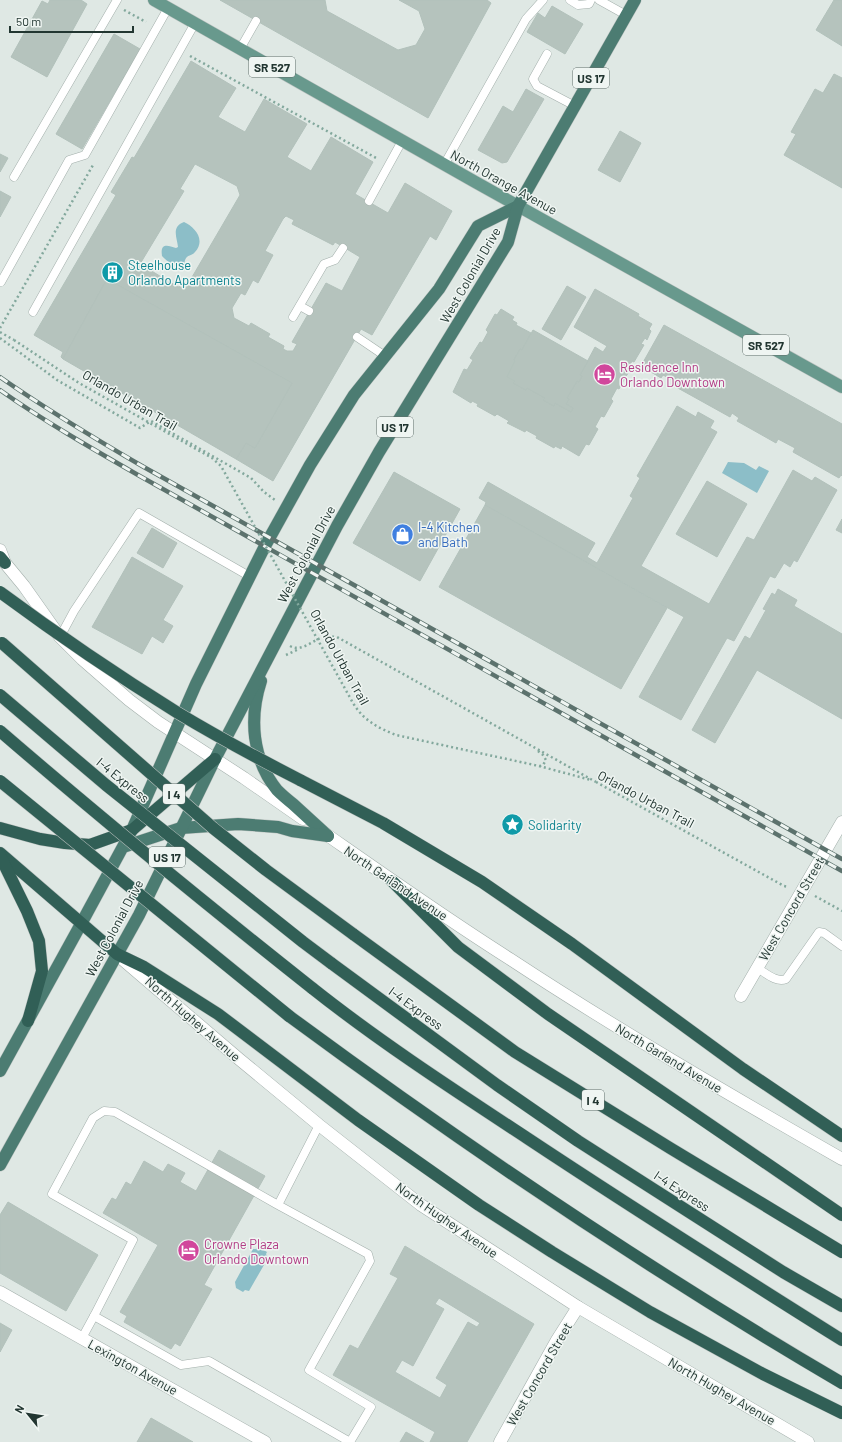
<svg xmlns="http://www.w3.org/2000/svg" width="842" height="1442" viewBox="0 0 842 1442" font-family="Barlow,sans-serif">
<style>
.water{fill:#8cbec8}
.building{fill:#b5c3bd;stroke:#b2c1bb;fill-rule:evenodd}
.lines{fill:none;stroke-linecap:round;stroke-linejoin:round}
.service-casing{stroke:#a3afab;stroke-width:9}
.minor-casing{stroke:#a3afab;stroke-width:13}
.tertiary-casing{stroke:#a3afab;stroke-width:13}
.primary-casing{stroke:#bdc3c1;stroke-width:13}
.trunk-casing{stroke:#bdc3c1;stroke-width:13}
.motorway-casing{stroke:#bdc3c1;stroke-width:13}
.path{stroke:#83a89d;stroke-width:2.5;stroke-dasharray:2 3;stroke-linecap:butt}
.service{stroke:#fff;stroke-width:8}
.minor{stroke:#fff;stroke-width:12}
.tertiary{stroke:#fff;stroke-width:12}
.primary{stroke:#68998d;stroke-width:12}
.trunk{stroke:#4c7c72;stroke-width:12}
.motorway{stroke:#315f56;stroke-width:12}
.rail-casing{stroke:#5c726d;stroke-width:4.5}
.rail{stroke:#eff5f2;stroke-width:3;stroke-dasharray:9;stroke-linecap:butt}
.motorway-bridge-casing{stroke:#bdc3c1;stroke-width:13;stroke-linecap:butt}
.path-bridge{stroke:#83a89d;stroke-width:2.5;stroke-dasharray:2 3;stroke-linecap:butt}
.motorway-bridge{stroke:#315f56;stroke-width:12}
.labels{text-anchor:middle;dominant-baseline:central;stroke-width:3;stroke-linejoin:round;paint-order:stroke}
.shield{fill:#eff5f2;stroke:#606f6b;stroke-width:1}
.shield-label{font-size:12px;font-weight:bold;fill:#223631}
.street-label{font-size:13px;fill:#223631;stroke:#eff5f2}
.culture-label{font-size:13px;fill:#0d838f;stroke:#eff5f2;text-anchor:start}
.hotel-label{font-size:13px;fill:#b23c85;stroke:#eff5f2;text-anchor:start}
.shop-label{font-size:13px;fill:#366cbe;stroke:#eff5f2;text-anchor:start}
</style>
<rect width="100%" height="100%" fill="#dfe8e4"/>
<g class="water">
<path d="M184,222c11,5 22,18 11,30 -2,3 -6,3 -8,5 -3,2 -2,8 -4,11l-3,1c-6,-1 -14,-9 -18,-13 -2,-13 5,-11 14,-8l2,-1c-1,-10 -7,-20 6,-25z"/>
<path d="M728,462l16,1 12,7 3,-4 10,5 -12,22 -35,-20z"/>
<path d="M258,1247l9,5 -1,2 2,4 -19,33 -4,-1 -2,2 -7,-4 -1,-6 18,-33h3z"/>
</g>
<g class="building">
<path d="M50,0h31l6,4 -40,73 -36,-20 31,-56 6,3z"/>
<path d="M220,0h105l2,11 71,39 18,-5 9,-16 -6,-18 -20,-11h88l4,3 -63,115z"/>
<path d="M834,0h8v46l-26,-16z"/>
<path d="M552,6l31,18 -18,30 -38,-22 11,-19 7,5z"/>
<path d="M114,34l26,15 -58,100 -26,-15z"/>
<path d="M191,61l45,27 -18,29 27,15 19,-33 43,25 -20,33 24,14 20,-34 42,25 -18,32 33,19 17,-30 47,28 -16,29 -6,-4 -58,99 -11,-6 -88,152 -37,-22 10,-16 9,5 37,-65 -185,-104 -44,80 -2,-2 2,-5 -29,-17 82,-140 -5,-3 21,-35 2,1zM195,164l42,22 3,9 -52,89 -10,3 -38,-23 44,-73 -4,-2zM286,216l8,4 -2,4 41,21 2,-3 25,15 -18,34 -16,-8 -34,59 5,2 -4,7h-6l-4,-2 1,-3 -16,-9 2,-3 -19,-11 -2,3 -15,-8 -2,-10 9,-15 4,2 8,-15 5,3 15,-28 -8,-4 18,-32z"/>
<path d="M834,74l8,4v110l-58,-33 12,-21 -5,-2 24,-43 8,4z"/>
<path d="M526,89l18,10 -37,63 -5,1 -24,-13 25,-44 10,6z"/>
<path d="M620,131l21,12 -21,39 -22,-12z"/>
<path d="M0,154l8,4 -8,14z"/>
<path d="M0,191l11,6 -11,20z"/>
<path d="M107,279l185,104 -37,65 -9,-5 -10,16 -173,-100z"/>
<path d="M567,286l19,11 -25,43 -19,-11z"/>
<path d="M595,289l44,25 -1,2 14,8 -3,5 2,2 -4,9 -2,-2 -4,6 3,1 -10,17 -2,-1 -6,11 2,1 -9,16 -2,-1 -6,11 2,2 -9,16 -3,-1 -6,11 3,2 -9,16 -3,-1 -7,12 -17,-10 -1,3 -6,-3 -1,2 -18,-10 1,-2 -11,-6 -1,2 -18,-9 2,-2 -12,-7 -2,2 -18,-10 1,-2 -6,-3 -1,2 -18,-11 11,-23 3,1 6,-10 -3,-2 10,-16 2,1 6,-11 -2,-2 9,-16 2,1 4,-6 13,8 -2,3 5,3 -1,2 15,8 -9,17 -2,-1 -6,11 1,1 -8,16 8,4 -2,2 13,7 1,-2 18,10 -2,2 11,6 1,-3 16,9 2,-4 -7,-4 3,-5 -2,-1 10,-17 2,1 3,-6 -2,-1 15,-28 8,5 4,-6 -33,-19z"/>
<path d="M664,325l178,99v52l-1,-1 -2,3 -46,-26 2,-4 -17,-9 -2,4 -39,-22 2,-3 -7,-5 -2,4 -54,-30 2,-4 -15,-8 -2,3 -20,-12z"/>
<path d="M533,330l55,31 -8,14 2,1 -3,6 -2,-1 -10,17 2,1 -3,5 7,4 -2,4 -16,-9 -1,3 -11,-6 2,-2 -18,-10 -1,2 -13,-7 2,-2 -8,-4 8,-16 -1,-1 6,-11 2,1z"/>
<path d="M677,406l19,11 2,-5 16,9 -4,7 7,4 -76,134 68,38 38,-67 7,3 39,-70 19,11 3,-4 22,13 -40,72 -3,-2 -4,7 -6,-4 -9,15 -5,-2 -36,65 -7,-3 -46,82 -42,-23 45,-80 -199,-112 1,-3 -7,-4 9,-16 107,61 -8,14 10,6 36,-65 -3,-2 10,-18 -3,-2z"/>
<path d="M394,472l66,37 -40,72 -67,-38z"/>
<path d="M707,481l40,23 -30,53 -41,-23z"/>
<path d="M485,505l182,103 -46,81 -182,-102z"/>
<path d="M842,519v14l-6,-3z"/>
<path d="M152,528l25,15 -14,25 -26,-15z"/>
<path d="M132,557l51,29 -20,34 10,6 -10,17 -11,-7 -10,18 -50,-27z"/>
<path d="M778,589l19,11 -3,6 48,28v85l-85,-49 -42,73 -23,-13 53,-94 5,3 16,-29 -3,-1 9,-16 3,2z"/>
<path d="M219,1150l46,26 -61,109 8,4 -32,57 -5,-3 -4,6 -47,-27 3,-6 -7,-4 38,-67 -55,-32 9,-15 4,2 10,-18 5,3 13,-24 19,11 5,-8 17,9 -5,9 16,9z"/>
<path d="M8,1202l90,53 -32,56 -66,-38v-58z"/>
<path d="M405,1246l129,78 -67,118h-37l5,-10 -102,-57 17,-30 8,4 40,-71 -8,-4zM439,1298l41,25 -3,4 -9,-5 -32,56 11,7 -7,13 -45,-26 7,-12 11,6 31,-57 -9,-5z"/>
<path d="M0,1323l12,7 -12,22z"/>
<path d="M151,1418l42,24h-56z"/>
<path d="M406,1432l18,10h-24z"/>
</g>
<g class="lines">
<defs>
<g id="service">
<path d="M570,0l8,5 11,-1 2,-4"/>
<path d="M599,0l27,15"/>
<path d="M240,49l16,-28"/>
<path d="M547,54l-14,25 4,7 38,20"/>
<path d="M444,165l82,-146 17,-19"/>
<path d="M14,177l103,-177"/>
<path d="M369,201l33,-60"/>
<path d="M1,282l68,-122 16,-5 83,-147"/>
<path d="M300,306l9,5"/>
<path d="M33,312l162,-289"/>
<path d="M293,317l31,-53 11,-4 8,-12"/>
<path d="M357,337l28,19"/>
<path d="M60,637l14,-26 65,-98 110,63"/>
<path d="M757,968c9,5 19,15 29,11l33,-47 5,1 18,13"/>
<path d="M278,1205l-163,-93 -11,-1 -11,7 -41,76 81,46 -39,76 87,49 28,-4 141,81 21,-35 -62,-37 61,-109 -2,-7 -90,-49 41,-80"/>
<path d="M82,1338l12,-22"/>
</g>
<g id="minor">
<path d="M741,996l101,-174"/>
<path d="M0,1292l265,150"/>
<path d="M500,1442l57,-102 21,-33"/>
</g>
<g id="tertiary">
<path d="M0,550l5,13 19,23 36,51 22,22 47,41 29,22 86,56 59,41"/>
<path d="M320,830c63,44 125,88 190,129 108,71 220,136 332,200"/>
<path d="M122,959l117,100 80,66 102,80 157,102 230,135"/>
</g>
<path id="primary" d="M154,0l323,183 365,204"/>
<g id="trunk">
<path d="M261,681c-12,37 -9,78 16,109 5,5 11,10 16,14 12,11 23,21 35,32"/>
<path d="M126,846l55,-18 57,-4 40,3 14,4 36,5"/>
<path d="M0,1071l81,-147 51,-94 64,-146 69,-138 45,-81 44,-70 85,-106 39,-63 40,-20"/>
<path d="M0,1165l139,-250 76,-156 122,-233 42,-74 129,-210 10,-36 117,-206"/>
</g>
<g id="motorway">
<path d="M0,557l5,6"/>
<path d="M300,780l83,43 99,59 90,62 171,125 99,67"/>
<path d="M0,828l40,11 25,4 25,2 42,-15 83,-71"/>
<path d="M0,853l117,101 27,13 74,47 140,106 121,85 73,47 98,60 113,62 79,39"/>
<path d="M0,856l27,55 12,30 3,30 -14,50"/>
<path d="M392,881l66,66 90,67 294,201"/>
<path d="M353,934l162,118 155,96 172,104"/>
<path d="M331,963l166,122 81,56 205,131 59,34"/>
<path d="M312,988c68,54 142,102 215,150 104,69 210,136 315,202"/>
<path d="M289,1016c179,132 362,255 553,367"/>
</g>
</defs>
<use href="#service" class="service-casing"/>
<use href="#minor" class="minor-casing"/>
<use href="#tertiary" class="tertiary-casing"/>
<use href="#primary" class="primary-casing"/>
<use href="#trunk" class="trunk-casing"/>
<use href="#motorway" class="motorway-casing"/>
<g class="path">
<path d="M124,10l22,12"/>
<path d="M190,56l188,103"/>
<path d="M0,328l93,-163"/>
<path d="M0,332l14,8"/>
<path d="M0,338l57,42 83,48 11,-7 100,57 13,14 11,8"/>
<path d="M290,646c13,7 24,-8 37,-10 3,0 6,1 10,1l259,145"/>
<path d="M286,655l13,-6"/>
<path d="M538,751l5,4 3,5 -3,5 -3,1"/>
<path d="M539,766l52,14"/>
<path d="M596,782l188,104 5,1"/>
<path d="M815,896l27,15"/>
</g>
<use href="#service" class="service"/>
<use href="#minor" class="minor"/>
<use href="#tertiary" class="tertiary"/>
<use href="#primary" class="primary"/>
<use href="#trunk" class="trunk"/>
<use href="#motorway" class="motorway"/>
<defs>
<g id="rail">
<path d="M0,377c46,32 94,61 142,89l700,393"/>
<path d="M0,390c44,31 91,58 138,85l704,396"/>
</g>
</defs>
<use href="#rail" class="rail-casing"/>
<use href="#rail" class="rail"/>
<defs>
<g id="motorway-bridge">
<path d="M0,592c58,43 117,83 178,121 40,24 81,46 122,67"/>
<path d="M2,643l211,185 53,42 87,64"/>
<path d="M0,695l106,90 197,157 28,21"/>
<path d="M0,731c102,88 206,173 312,257"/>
<path d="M0,781l289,235"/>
</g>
</defs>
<use href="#motorway-bridge" class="motorway-bridge-casing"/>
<path class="path-bridge" d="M14,340l65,43 133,75 9,8 132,237c10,17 25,25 43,32l143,31"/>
<use href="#motorway-bridge" class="motorway-bridge"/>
</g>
<defs>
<symbol id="building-disc" viewBox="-11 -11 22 22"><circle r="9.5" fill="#0f9aa8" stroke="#eff5f2"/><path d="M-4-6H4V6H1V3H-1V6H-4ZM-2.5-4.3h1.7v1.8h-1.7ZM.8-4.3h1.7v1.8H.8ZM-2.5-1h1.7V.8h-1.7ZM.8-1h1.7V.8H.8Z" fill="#fff"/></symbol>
<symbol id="hotel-disc" viewBox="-11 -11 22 22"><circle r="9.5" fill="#d1479c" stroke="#eff5f2"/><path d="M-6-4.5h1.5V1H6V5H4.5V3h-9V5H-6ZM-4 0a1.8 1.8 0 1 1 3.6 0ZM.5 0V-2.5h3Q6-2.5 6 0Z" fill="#fff"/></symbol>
<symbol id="shop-disc" viewBox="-11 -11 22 22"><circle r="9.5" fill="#3f7fe0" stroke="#eff5f2"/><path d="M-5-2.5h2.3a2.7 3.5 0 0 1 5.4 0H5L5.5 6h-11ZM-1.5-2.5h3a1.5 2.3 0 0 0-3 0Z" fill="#fff"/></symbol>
<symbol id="sight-disc" viewBox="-11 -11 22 22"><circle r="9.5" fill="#0f9aa8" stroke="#eff5f2"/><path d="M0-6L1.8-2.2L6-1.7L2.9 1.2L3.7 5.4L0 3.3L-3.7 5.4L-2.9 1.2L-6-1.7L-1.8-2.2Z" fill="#fff"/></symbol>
</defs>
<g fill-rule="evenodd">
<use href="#building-disc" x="100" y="260" width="25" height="25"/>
<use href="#hotel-disc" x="592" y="362" width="25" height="25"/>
<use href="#shop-disc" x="390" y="522" width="25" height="25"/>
<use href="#sight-disc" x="500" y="812" width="25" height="25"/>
<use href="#hotel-disc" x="176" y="1238" width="25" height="25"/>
</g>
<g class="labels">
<g class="shield">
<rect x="249" y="57" width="46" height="20" rx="3"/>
<rect x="573" y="68" width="36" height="20" rx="3"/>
<rect x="743" y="335" width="46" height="20" rx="3"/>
<rect x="377" y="417" width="36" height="20" rx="3"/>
<rect x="163" y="784" width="22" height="20" rx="3"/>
<rect x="149" y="847" width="36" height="20" rx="3"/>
<rect x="582" y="1090" width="22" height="20" rx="3"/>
</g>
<g class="shield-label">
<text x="272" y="67">SR 527</text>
<text x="591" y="78">US 17</text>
<text x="766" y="345">SR 527</text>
<text x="395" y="427">US 17</text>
<text x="174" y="794">I 4</text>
<text x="167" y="857">US 17</text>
<text x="593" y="1100">I 4</text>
</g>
<g class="street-label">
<text transform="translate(504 182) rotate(29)">North Orange Avenue</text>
<text transform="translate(470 275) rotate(-60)">West Colonial Drive</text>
<text transform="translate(130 400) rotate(30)">Orlando Urban Trail</text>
<text transform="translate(306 554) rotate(-62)">West Colonial Drive</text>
<text transform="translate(340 657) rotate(61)">Orlando Urban Trail</text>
<text transform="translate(123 780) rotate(39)">I-4 Express</text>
<text transform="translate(646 799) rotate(28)">Orlando Urban Trail</text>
<text transform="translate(396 883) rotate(34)">North Garland Avenue</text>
<text transform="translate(791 909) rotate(-60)">West Concord Street</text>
<text transform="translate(114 928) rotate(-62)">West Colonial Drive</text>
<text transform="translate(416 1008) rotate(36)">I-4 Express</text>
<text transform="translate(193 1019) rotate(41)">North Hughey Avenue</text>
<text transform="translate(669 1058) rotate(31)">North Garland Avenue</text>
<text transform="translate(682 1191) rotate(33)">I-4 Express</text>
<text transform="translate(447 1220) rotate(35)">North Hughey Avenue</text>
<text transform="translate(133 1367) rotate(29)">Lexington Avenue</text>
<text transform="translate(539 1374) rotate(-60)">West Concord Street</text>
<text transform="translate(722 1391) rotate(30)">North Hughey Avenue</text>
</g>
<g class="culture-label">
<text x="128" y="265">Steelhouse<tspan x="128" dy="15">Orlando Apartments</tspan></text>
<text x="528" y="825">Solidarity</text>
</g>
<g class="hotel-label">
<text x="620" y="367">Residence Inn<tspan x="620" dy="15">Orlando Downtown</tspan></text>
<text x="204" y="1244">Crowne Plaza<tspan x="204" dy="15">Orlando Downtown</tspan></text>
</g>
<g class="shop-label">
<text x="418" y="527">I-4 Kitchen<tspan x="418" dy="15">and Bath</tspan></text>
</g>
</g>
<g transform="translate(28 1414) rotate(300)" stroke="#eff5f2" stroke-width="3" paint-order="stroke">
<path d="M0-3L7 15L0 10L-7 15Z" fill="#223631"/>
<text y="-6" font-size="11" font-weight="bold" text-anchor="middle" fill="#223631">N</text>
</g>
<path d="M10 26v6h123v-6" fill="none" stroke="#223631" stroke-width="2"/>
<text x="16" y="26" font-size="12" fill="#223631" stroke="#eff5f2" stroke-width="3" paint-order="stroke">50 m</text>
</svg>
